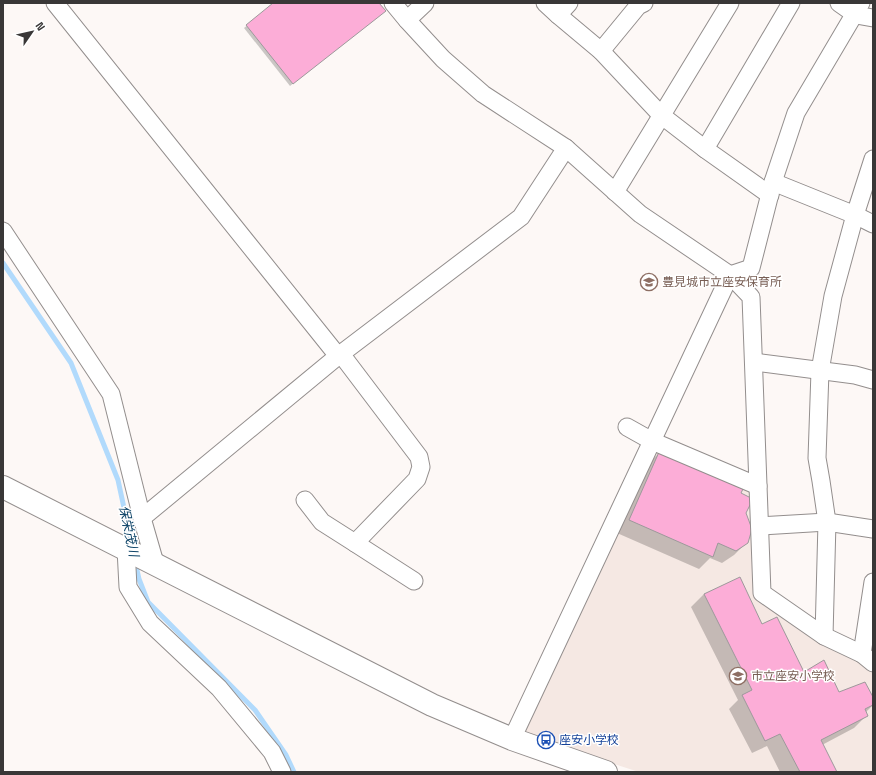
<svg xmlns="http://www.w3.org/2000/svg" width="876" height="775" viewBox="0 0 876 775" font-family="'Space Grotesk','Noto Sans JP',sans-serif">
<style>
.built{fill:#f5e8e3}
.shadow{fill:#0003}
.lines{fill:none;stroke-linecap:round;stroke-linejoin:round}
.stream{stroke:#b1dafc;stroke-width:5}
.building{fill:#fcadd7;stroke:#9d999b}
.street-casing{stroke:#938e8d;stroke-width:19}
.secondary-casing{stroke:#938e8d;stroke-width:24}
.street{stroke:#fff;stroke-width:17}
.secondary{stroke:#fff;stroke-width:22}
.labels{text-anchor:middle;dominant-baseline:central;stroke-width:3;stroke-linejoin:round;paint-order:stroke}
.education-label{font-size:12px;fill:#785e54;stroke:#fff;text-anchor:start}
.transit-label{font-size:12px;fill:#164399;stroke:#fff;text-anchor:start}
.water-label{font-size:13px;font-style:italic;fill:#0d4367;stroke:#fff}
</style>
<rect width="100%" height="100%" fill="#fdf8f6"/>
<path class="built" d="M655,446l99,43 3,106 116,77v100h-234l-115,-37z"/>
<g class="shadow">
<path d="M275,3h103l3,10 -91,73 -46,-58z"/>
<path d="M659,453l81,41 5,19 2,29 -13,13 -12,8 -12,-5 -11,11 -82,-36 29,-67z"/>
<path d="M740,579l21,47 43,47 35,21 34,5v6l-8,8 2,2 -13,13 -32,17 14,27h-56l-13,-26 -15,7 -23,-44 9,-9 -47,-93 13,-13z"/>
</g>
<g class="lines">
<g class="stream">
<path d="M3,263l68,100 47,117 14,65"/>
<path d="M135,561l4,18 9,23 107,108 31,45 8,17"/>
</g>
</g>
<g class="building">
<path d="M273,3h106l7,8 -93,73 -47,-59z"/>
<path d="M659,452l84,37 -2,4 12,6 -7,14 6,16 -4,14 -12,8 -18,-8 -5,14 -84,-37z"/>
<path d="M740,577l22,47 15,-7 27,55 20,-12 15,32 26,-10 8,15v8l-8,4 3,7 -47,24 16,32h-37l-20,-38 -15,7 -23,-46 10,-5 -48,-96z"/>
</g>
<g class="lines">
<defs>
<g id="street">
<path d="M55,3l283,353"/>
<path d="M393,3l14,17 36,39 40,35 83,54 74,66 90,61 21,22 11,296 62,43 38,18 11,9"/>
<path d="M545,3l13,12 11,-12"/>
<path d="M839,3l17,12 17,3"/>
<path d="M558,15l43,36 60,64 44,34 65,46"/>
<path d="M407,20l18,-17"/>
<path d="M601,51l37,-45 6,-3"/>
<path d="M705,149l86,-146"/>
<path d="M773,182l82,33 18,9"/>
<path d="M615,192l115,-189"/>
<path d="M3,231l108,163 31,124 13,45"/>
<path d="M341,354l78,103 2,10 -4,12 -62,64 59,38"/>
<path d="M754,362l101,13 18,5"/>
<path d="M627,427l25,14 106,45"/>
<path d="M305,500l17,22 33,21"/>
<path d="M142,518l196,-162 183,-139 45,-69"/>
<path d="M760,526l67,-4 46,7"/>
<path d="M126,549l2,38 22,36 69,65 53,64 10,20"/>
<path d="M824,636l3,-114 -6,-41 -4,-23 3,-87 13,-75 22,-81 18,-56"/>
<path d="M862,654l11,-72"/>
<path d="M512,739l218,-464 21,-7 22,-86 23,-69 65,-110"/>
</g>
<path id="secondary" d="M3,487l429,218 80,34 94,33"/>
</defs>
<use href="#street" class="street-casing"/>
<use href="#secondary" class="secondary-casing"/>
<use href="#street" class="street"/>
<use href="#secondary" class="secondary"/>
</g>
<defs>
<symbol id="school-ring" viewBox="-11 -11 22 22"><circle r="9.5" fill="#fff" stroke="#8d6e63" stroke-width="1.5"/><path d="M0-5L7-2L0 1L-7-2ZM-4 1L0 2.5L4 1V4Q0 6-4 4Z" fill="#8d6e63"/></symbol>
<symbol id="bus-ring" viewBox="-11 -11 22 22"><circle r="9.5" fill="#fff" stroke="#1a4fb4" stroke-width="1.5"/><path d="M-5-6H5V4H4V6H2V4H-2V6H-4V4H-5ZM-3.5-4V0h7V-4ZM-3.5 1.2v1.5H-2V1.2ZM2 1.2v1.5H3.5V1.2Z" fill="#1a4fb4"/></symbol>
</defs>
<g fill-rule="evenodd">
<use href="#school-ring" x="639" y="272" width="20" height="20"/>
<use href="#school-ring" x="728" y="666" width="20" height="20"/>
<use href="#bus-ring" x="536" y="730" width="20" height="20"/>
</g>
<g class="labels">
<g class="education-label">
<text x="662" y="282">豊見城市立座安保育所</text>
<text x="751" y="676">市立座安小学校</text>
</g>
<g class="transit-label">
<text x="559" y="740">座安小学校</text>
</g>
<g class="water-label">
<text transform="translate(129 531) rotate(78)">保栄茂川</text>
</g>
</g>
<rect width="876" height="775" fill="none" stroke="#393737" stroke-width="8"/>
<g transform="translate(32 32) rotate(56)" stroke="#ffffff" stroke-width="3" paint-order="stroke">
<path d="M0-3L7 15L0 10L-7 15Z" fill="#393737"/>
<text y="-6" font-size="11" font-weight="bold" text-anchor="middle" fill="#393737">N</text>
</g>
</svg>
